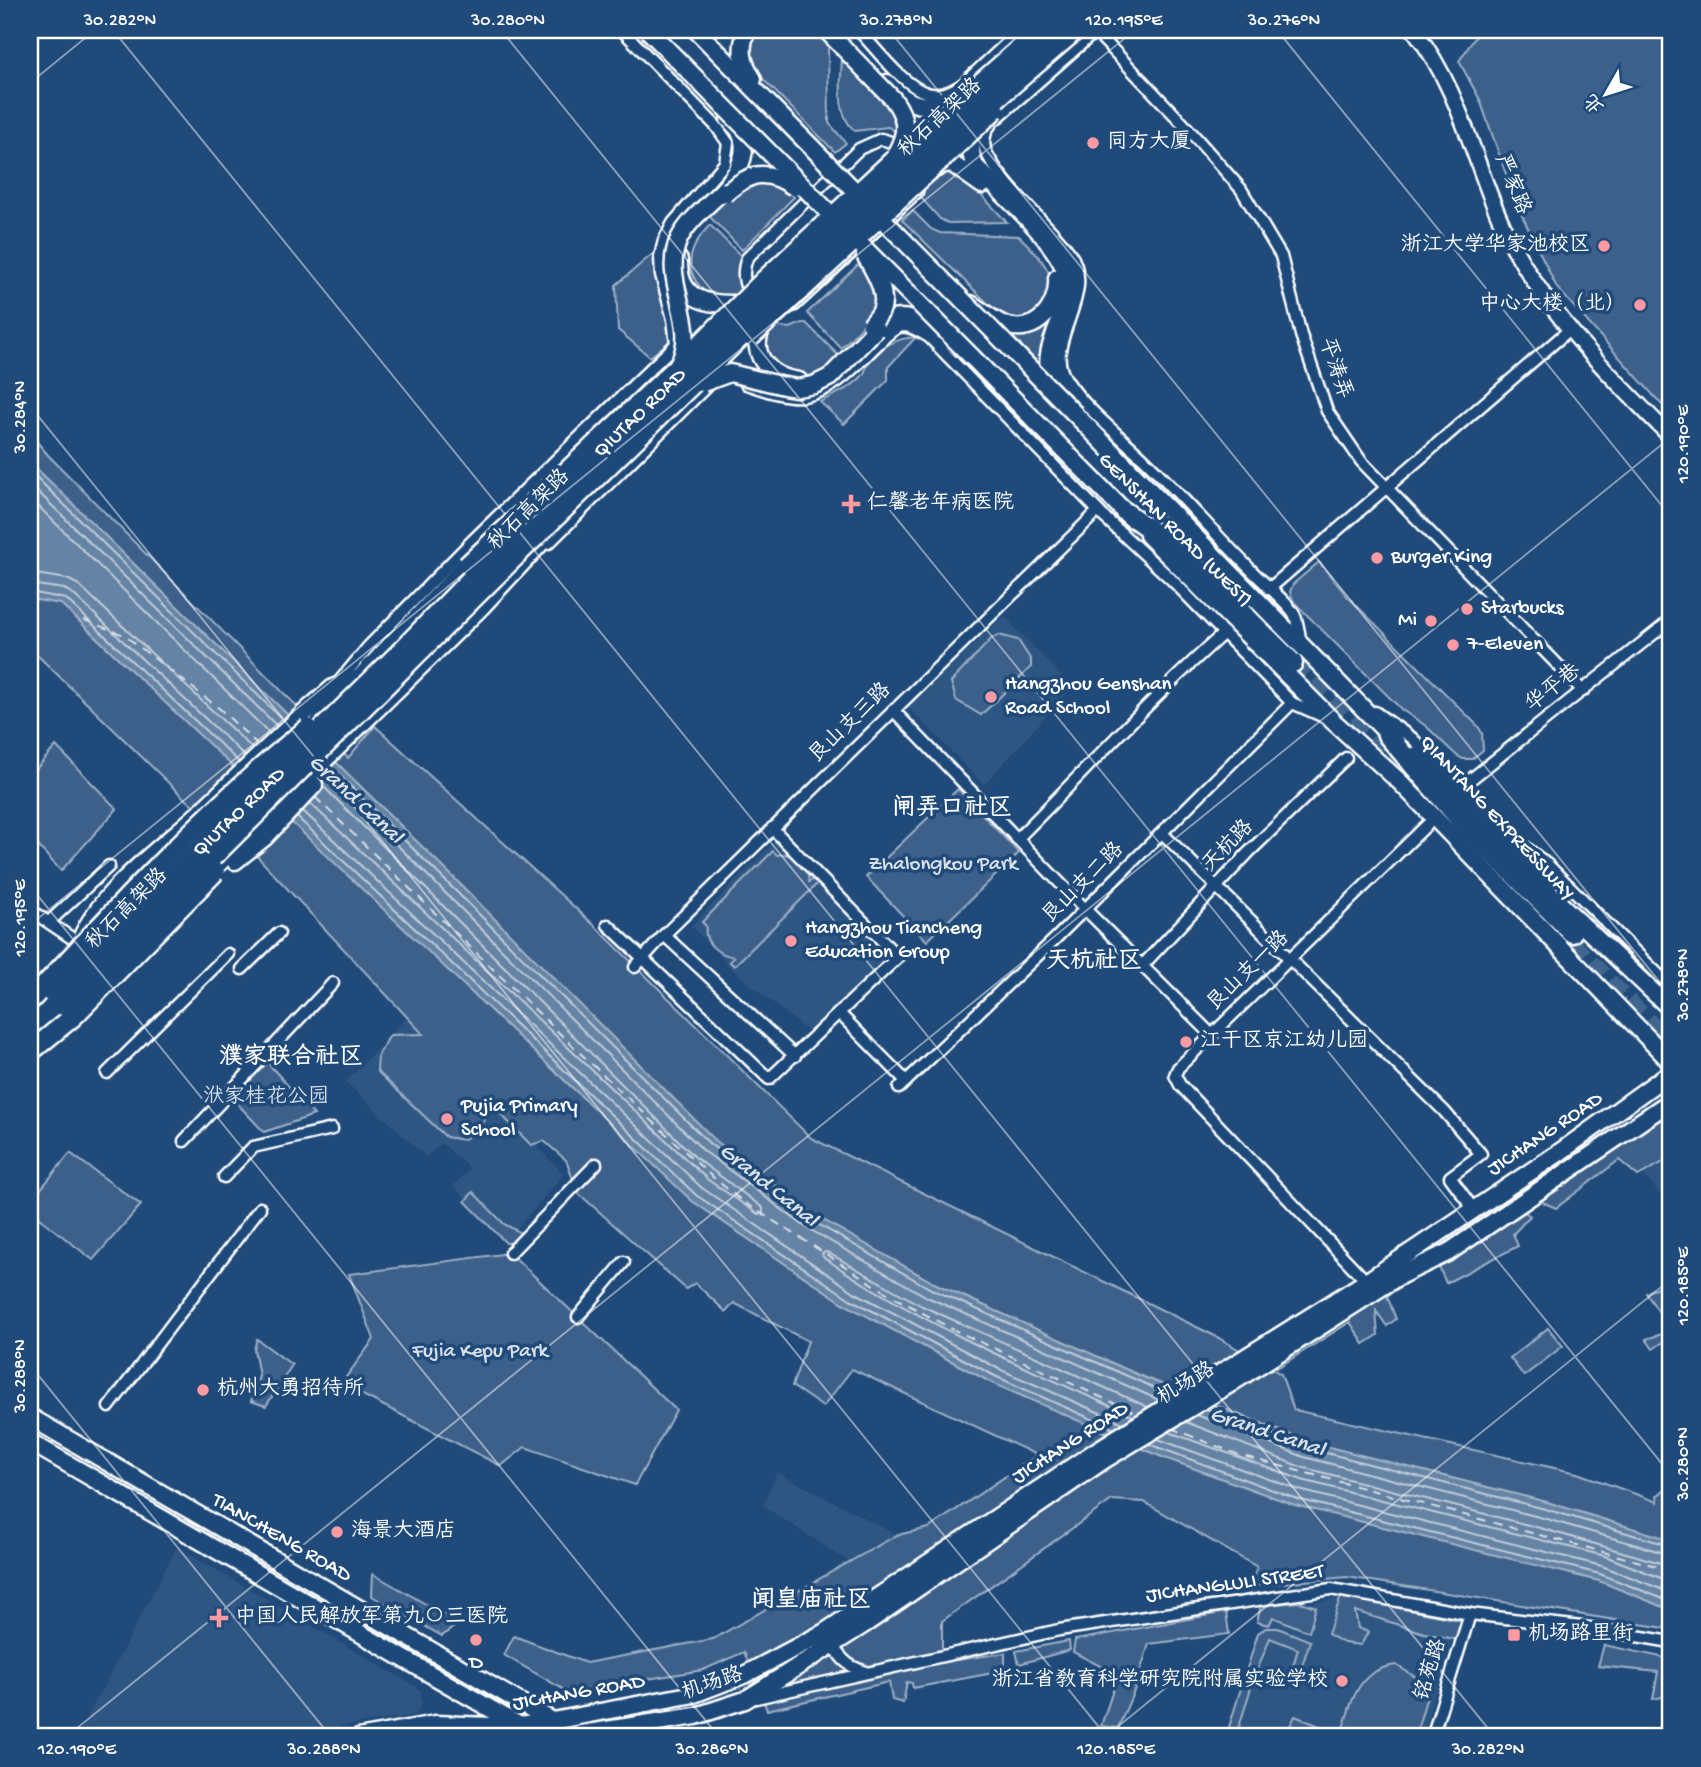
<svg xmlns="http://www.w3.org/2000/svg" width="1701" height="1767" viewBox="0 0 1701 1767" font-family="'Gochi Hand','LXGW WenKai TC',sans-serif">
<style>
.built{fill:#2e5683}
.green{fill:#3c618b;stroke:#9eb0c5;stroke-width:2}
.water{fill:#6583a4;stroke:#a3b5c8;stroke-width:2}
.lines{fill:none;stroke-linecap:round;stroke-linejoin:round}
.shore{stroke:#c1cddb;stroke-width:2}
.ferry{stroke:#d8e0e8;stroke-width:2;stroke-dasharray:9 7;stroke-linecap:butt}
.highway-tunnel{stroke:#41658e;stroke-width:18;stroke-dasharray:18 9;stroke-linecap:butt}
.street-casing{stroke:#fff;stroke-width:15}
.secondary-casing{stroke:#fff;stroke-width:19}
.primary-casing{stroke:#fff;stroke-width:21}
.highway-casing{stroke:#fff;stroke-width:23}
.street{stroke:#1f4a7a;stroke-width:10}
.secondary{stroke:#1f4a7a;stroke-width:14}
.primary{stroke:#1f4a7a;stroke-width:16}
.highway{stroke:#1f4a7a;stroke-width:18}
.primary-bridge-casing{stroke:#fff;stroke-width:21;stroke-linecap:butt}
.highway-bridge-casing{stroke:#fff;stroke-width:23;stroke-linecap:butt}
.primary-bridge{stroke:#1f4a7a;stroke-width:16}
.highway-bridge{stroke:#1f4a7a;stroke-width:18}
.ticks{fill:none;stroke:#fff;stroke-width:2;stroke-opacity:0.45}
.poi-dot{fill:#ff9aa2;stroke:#1f4a7a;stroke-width:2.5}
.labels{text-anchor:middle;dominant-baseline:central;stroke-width:7;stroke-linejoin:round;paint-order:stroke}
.street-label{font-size:21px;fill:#fff;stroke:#1f4a7a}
.poi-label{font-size:21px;fill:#fff;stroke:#1f4a7a;text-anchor:start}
.park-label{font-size:21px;fill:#d8dfe8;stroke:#1f4a7a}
.water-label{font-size:23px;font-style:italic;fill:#d8e0e8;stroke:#1f4a7a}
.quarter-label{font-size:24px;font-weight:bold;fill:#fff;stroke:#1f4a7a}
.neatline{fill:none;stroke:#fff;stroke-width:2.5}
.ticks-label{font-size:18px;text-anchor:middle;fill:#fff}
</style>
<rect width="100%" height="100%" fill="#1f4a7a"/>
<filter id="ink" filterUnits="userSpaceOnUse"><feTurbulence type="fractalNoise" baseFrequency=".0143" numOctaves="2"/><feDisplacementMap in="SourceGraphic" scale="14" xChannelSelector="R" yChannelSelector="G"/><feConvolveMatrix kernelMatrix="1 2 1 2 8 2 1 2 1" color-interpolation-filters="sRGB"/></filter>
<g filter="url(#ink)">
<g class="built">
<path d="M1004,616l68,71 -88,98 -76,-78z"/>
<path d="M778,838l114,118 -80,79 -79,-65 -42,-44z"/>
<path d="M407,1017l157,157 -56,65 -55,-53 17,-17 -28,-26 -16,14 -80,-75z"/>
<path d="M1671,1122v85l-41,-48z"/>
<path d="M777,1472l120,63 -48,27 -86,-56z"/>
<path d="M177,1547l243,142 2,14 -5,12 -142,21 -194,-7z"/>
<path d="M1334,1599l122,26 -34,112h-195l39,-126z"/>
</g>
<g class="green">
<path d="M754,30h63l11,10 1,83 17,20 -11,9 -84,-85 -2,-26z"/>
<path d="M1480,30h191v385l-114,-127 -40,-83 -37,-105 -21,-39z"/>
<path d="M842,53l52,54 4,26 -10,-6 -33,4c-21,-18 -13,-53 -13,-78z"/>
<path d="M946,169l19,9 42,44 -59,1 -8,-4 -18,-20 1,-13z"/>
<path d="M759,180l22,6 13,11 -52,53 -34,-35 23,-23z"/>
<path d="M913,211l18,18 9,4 79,3c12,12 25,24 31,40 8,20 -11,41 -31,44 -5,1 -11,-1 -16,-2l-101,-98z"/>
<path d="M710,225l33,33 -5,16 3,22 -28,3c-30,-23 -29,-47 -3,-74z"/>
<path d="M656,251l-2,22 13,40 4,27 -21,17 -32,-27 -2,-45z"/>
<path d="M861,262c31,38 9,57 -20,86l-34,-35z"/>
<path d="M1050,321l2,4 -8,35 -4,5 -27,-28 1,-5 27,-5z"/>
<path d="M802,323h4l33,33c-8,8 -15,16 -26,19 -29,8 -59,-21 -45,-50l22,3z"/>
<path d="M916,337l-28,30v13l-44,44 -24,-22c13,-7 32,-14 42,-26 4,-4 4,-10 7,-14 12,-16 28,-24 47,-25z"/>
<path d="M30,434l19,22 299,302 27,-32 219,199 217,213 404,198 66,38 13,36 283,63 81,29 -1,-6 14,-12v145l-324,-52 -97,9 7,-19 -113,-65 -32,-2 -170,121v41l63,-9v11l-7,8 -85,16 -1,-5 -5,-1 -4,21 -11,-3 -3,-18 -122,28 -23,-58 -41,18 -135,22 -64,-37 10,-19 72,27 127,-24 184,-104 32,-7 108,-73 -185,-86 -29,38 -31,-21 16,-45 -74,-38 -8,9 -31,-29 -9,6 -108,-96 -12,-33 -22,-19 -13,4 -45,-46 -1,21 -21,20 -18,-3 -69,-66 1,-15 12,-21 33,-1 -169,-181 -71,-56 -153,-149z"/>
<path d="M1319,562l29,35 130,129 4,7 1,17 -11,9h-9l-7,-4 -30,-29 -24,-16 -108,-108 -4,-10 3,-8z"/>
<path d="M999,635l19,5 13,20v7l-50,48 -25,-15 -5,-18 41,-44z"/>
<path d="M56,746l61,63 -56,62 -31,-34v-61z"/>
<path d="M958,789l61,64 -92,88 -61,-64z"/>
<path d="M773,851l4,4c18,-4 30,10 32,27l6,-4 5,3 -86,85 -4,-4 4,-5c-16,-3 -31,-13 -28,-31l-4,-4z"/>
<path d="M267,1062l47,53 -50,17 -32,-34z"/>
<path d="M1669,1110h2v45l-6,6 -27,15 -19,-16 -63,48 -18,-8z"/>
<path d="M70,1153l71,52 -48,55 -63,-49v-9z"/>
<path d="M473,1192l31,32 17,9 -9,10h-6l-41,-42z"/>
<path d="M1524,1211l6,5 -17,18 5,12 -72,37 -7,-16z"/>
<path d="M510,1253l166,157 -41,75 -110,-38 -24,19 -160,-82 33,-45 -25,-65z"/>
<path d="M1402,1279l6,3 -21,14 9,23 -9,7 -11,-15 2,24 -14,9 -14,-22 -73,46 -6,-6z"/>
<path d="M1666,1282l5,4v51l-18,12 -7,-10 19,-6v-12l-19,-28z"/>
<path d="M1548,1328l15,18 -39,30 -14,-18z"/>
<path d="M257,1339l35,26 -26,41 -15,-5 8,-25 -5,-27z"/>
<path d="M373,1574l86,49 -17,13 -70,-40z"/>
<path d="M1341,1596l122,25 -4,19 -35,-7 -69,-22 3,17 10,4 -7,13 -17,-2 -16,-9z"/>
<path d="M1301,1602l15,5 -7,25 -36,-15 -4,8 -12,-3 4,-17z"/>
<path d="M1226,1612l3,22 -80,10 -15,47 -16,37 -17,-2 13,-39 -12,-20 -29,-15 2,-12z"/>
<path d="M1266,1628h12l32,13 -9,28 -8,-3 5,-17 -28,-11 -17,43 -17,56h-10l32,-104z"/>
<path d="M1069,1641l1,9 -51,14 -3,-13z"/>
<path d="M1604,1645l67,14v36l-18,4 5,-27 -60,-6z"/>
<path d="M1396,1665l34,21 -15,51h-75c12,-33 15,-67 56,-72z"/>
<path d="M1295,1716l27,11 1,6 6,4h-16l-5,-2c-7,5 -14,1 -21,-3z"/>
</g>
<path class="water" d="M30,462l417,409 268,269 98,74 121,69 207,93 168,66 238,60 124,38v70l-72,-29 -304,-76 -133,-48 -170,-74 -146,-78 -154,-104 -631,-597 -31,-5z"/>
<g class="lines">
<g class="shore">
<path d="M30,471l253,249"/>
<path d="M30,484l247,242"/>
<path d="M30,498l239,235"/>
<path d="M30,573l37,6 12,6 174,164"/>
<path d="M30,584l34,5 8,4 173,163"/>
<path d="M30,592l36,7 173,163"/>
<path d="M331,767l379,377 99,75 122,70 237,105"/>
<path d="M325,773l379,378 100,75 123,71 232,103"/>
<path d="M310,803l398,377 50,34h5v-6l-67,-50 -373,-372"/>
<path d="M303,811l399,377 152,104 145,77 124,54"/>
<path d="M297,817l399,378 154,104 145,77 119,53"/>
<path d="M1207,1409l100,39 238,61 126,37"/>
<path d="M1197,1415l107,42 239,61 128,37"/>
<path d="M1133,1416c-106,-47 -214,-93 -310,-159l-1,-4 5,-1 95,54 226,101"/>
<path d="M1186,1422l115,45 239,61 131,38"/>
<path d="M1169,1432l133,48 303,76 66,26"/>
<path d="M1158,1439l141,51 303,76 69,27"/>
<path d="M1149,1444l148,55 303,75 71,28"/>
</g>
<g class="ferry">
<path d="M84,620l40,15 96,74 39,37"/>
<path d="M315,797l265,256 129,121 33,27 150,95 60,33 188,86"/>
<path d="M1171,1428l68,27 432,115"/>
</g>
<g class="highway-tunnel">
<path d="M1293,663l168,169"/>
<path d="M1552,924l119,121"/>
</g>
<defs>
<g id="street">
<path d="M622,30l94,96 12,17 -3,20 -52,60 -9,17 -4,17 1,18 12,44 3,25 10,9"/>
<path d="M858,30c17,17 45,56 69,63 14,4 25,-2 36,-9"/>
<path d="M1095,31l94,99 52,59 40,67 20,79 26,76 34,50 222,230"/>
<path d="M969,97l-6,-13 58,-54"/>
<path d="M996,119l101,-89"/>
<path d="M991,124c-7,8 -9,21 -4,30 18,35 59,67 82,98 31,43 -28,90 -3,127 17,28 54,57 78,80 37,36 71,75 107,111 9,10 41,36 44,46 3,8 4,18 6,26"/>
<path d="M881,139c22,5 29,17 40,34l-4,19 -122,113 -22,9c-21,-15 -36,-29 -26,-56l112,-109z"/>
<path d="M746,384c18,6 39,14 58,12 31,-4 53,-32 74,-52 6,-6 13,-14 21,-17 10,-3 21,5 30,10l175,180 67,62 121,124 32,14"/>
<path d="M549,543l161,-160"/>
<path d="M1269,589l300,-259"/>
<path d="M338,683l30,-36 105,-107 203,-196 6,-2"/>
<path d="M893,710l192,199 127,126"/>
<path d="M1375,712l37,26 87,88 49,39 123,122"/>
<path d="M1461,787l210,-167"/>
<path d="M1162,833l282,278 37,43 -31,23 24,33"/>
<path d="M1017,839c69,-69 134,-141 207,-206"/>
<path d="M30,910l49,33"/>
<path d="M49,922l60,-56"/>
<path d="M608,925l161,154 129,-122 -126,-129"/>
<path d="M664,935l131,121"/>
<path d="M1142,966l107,-114 97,-94"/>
<path d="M635,967l29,-32 434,-424"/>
<path d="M242,969l37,-36"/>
<path d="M839,1013l67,68"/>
<path d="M107,1073l121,-119"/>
<path d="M899,1088l157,-150 236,-235"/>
<path d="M184,1141l149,-158"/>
<path d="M224,1177l29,-30 79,-18"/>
<path d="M510,1253l86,-89"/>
<path d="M1367,1282l-187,-197 -5,-10 3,-7 256,-250"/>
<path d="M578,1317l46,-55"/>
<path d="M109,1407l151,-199"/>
<path d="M830,1641c9,15 17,26 34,30"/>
<path d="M756,1698l303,-68 272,-41 139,25 120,14 81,14"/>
<path d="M1432,1737l38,-123"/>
<path d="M1665,1737l6,-17"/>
</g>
<g id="secondary">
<path d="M1414,30c52,67 61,146 100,218 39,72 100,132 157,189"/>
<path d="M358,1737l77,-14 57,2"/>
</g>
<g id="primary">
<path d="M696,30l71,72"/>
<path d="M747,30c-8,19 -5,32 6,49"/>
<path d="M887,83c29,31 42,24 79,12"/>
<path d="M980,127c-9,16 -12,23 -5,39 26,27 75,69 89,102 15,37 -24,75 -14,105 5,14 17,29 25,41l321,328"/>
<path d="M933,170l11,-6 7,-1 31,22"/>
<path d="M722,191c14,-15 29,-37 18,-59 -2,-5 -8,-9 -11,-13"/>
<path d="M679,260c-1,39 26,45 58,44"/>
<path d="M971,304c11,7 23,17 34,21 32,11 54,-19 52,-47"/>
<path d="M761,329c-12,28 11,49 38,52"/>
<path d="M876,329c4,-3 9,-7 14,-9 25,-11 63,24 83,38l159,161"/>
<path d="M1148,535l186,187 66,60 271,280"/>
<path d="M319,721l147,-156"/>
<path d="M1413,756l84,81 61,65 113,107"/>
<path d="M235,861l30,-24 49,-52"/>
<path d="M213,869l267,-261 69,-74"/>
<path d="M78,947c17,-52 77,-94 117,-130 39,-37 77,-74 116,-110l22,-19 20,-9"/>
<path d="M30,1417l524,305"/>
<path d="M30,1442l509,295"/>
<path d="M446,1737l107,-16 141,-27 52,-20 79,-42 271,-181 276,-173 188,-126 111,-80"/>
<path d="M562,1737l134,-21 49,-16 123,-78 236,-162 126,-76 169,-108 50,-24 222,-151"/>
</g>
<g id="highway">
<path d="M1124,511l57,41 112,111"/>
<path d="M1387,735l78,91 107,107"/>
<path d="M30,1017l22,-23"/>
<path d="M30,1039l33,-33"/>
</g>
</defs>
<use href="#street" class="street-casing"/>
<use href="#secondary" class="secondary-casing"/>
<use href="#primary" class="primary-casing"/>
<use href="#highway" class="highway-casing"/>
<use href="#street" class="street"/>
<use href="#secondary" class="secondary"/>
<use href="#primary" class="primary"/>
<use href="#highway" class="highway"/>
<defs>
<g id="primary-bridge">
<path d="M648,30l325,328"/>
<path d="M826,30l67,69c14,19 15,33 3,54"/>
<path d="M767,102l308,312"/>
<path d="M725,194c25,-22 41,-26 69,-7"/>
<path d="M865,255c8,15 24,38 16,56 -2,5 -7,10 -10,14"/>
<path d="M751,338l245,-228"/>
<path d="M680,361c19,-39 -20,-81 -1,-122 9,-18 28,-33 43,-48"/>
<path d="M703,383l27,-10 54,13 13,2 17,-3 16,-8 46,-48"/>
<path d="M466,565l215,-203 84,-84 129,-120 145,-128"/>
</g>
<g id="highway-bridge">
<path d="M52,994l344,-338 118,-122 379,-362 159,-142"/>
<path d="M30,1001c88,-95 177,-192 278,-273"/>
<path d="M63,1006l461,-458 256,-249 126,-117 39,-39 131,-113"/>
<path d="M30,1052l44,-36 141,-144"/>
</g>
</defs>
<use href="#primary-bridge" class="primary-bridge-casing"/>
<use href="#highway-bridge" class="highway-bridge-casing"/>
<use href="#primary-bridge" class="primary-bridge"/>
<use href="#highway-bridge" class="highway-bridge"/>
</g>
</g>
<path class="ticks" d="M113,30l1382,1707M501,30l1170,1445M889,30l782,966M1277,30l394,487M1665,30l6,8M30,83l65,-53M30,406l1077,1331M30,886l689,851M30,925l1105,-895M30,1365l301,372M66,1737l1605,-1300M1105,1737l566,-458"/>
<g class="poi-dot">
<circle cx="1093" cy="143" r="7"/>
<circle cx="1604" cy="246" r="7"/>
<circle cx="1640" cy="305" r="7"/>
<path d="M847.5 493.5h7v7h7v7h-7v7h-7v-7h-7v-7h7z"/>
<circle cx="1377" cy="558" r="7"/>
<circle cx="1467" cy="609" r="7"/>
<circle cx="1431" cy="621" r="7"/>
<circle cx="1453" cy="645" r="7"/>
<circle cx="991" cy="697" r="7"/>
<circle cx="791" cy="941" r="7"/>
<circle cx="1186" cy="1042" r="7"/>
<circle cx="447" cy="1119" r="7"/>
<circle cx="203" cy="1390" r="7"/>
<circle cx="337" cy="1532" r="7"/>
<path d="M215.5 1607.5h7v7h7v7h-7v7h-7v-7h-7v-7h7z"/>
<rect x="1507" y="1628" width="14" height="14" rx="3.5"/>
<circle cx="476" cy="1640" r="7"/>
<circle cx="1342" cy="1681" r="7"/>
</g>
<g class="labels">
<g class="street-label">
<text transform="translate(941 119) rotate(-43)">秋石高架路</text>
<text transform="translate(1511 185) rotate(68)">严家路</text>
<text transform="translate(1334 369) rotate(71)">平涛弄</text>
<text transform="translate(641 414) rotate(-44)">QIUTAO ROAD</text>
<text transform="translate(530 511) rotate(-45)">秋石高架路</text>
<text transform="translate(1174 531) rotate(45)">GENSHAN ROAD (WEST)</text>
<text transform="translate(1554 689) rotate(-38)">华平巷</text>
<text transform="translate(851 724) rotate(-44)">艮山支三路</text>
<text transform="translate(240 813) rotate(-44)">QIUTAO ROAD</text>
<text transform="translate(1496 819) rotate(47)">QIANTANG EXPRESSWAY</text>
<text transform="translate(1229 847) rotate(-46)">天杭路</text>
<text transform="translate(1084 884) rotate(-45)">艮山支二路</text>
<text transform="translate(128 910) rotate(-45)">秋石高架路</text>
<text transform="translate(1249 972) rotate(-44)">艮山支一路</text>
<text transform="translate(1546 1135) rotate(-34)">JICHANG ROAD</text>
<text transform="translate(1187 1385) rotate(-31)">机场路</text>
<text transform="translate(1071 1444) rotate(-33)">JICHANG ROAD</text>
<text transform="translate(281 1539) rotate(30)">TIANCHENG ROAD</text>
<text transform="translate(1235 1585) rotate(-8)">JICHANGLULI STREET</text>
<text transform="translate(1432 1670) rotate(-73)">铭苑路</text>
<text transform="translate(713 1685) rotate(-19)">机场路</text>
<text transform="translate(579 1694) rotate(-10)">JICHANG ROAD</text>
</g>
<g class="poi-label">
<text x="1107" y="143">同方大厦</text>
<text x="1590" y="246" text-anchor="end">浙江大学华家池校区</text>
<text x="1626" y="305" text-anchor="end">中心大楼（北）</text>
<text x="867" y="504">仁馨老年病医院</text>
<text x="1391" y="558">Burger King</text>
<text x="1481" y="609">Starbucks</text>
<text x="1417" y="621" text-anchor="end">Mi</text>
<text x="1467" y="645">7-Eleven</text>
<text x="1005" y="685">Hangzhou Genshan<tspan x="1005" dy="24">Road School</tspan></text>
<text x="805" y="929">Hangzhou Tiancheng<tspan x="805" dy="24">Education Group</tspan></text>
<text x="1200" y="1042">江干区京江幼儿园</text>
<text x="461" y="1107">Pujia Primary<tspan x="461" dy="24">School</tspan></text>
<text x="217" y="1390">杭州大勇招待所</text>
<text x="351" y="1532">海景大酒店</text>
<text x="235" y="1618">中国人民解放军第九〇三医院</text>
<text x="1528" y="1635">机场路里街</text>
<text x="476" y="1664" text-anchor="middle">D</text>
<text x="1328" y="1681" text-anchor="end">浙江省教育科学研究院附属实验学校</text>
</g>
<g class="park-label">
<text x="943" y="865">Zhalongkou Park</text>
<text x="266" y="1098">洑家桂花公园</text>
<text x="480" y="1352">Fujia Kepu Park</text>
</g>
<g class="water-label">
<text transform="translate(355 800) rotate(43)">Grand Canal</text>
<text transform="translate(768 1186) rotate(39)">Grand Canal</text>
<text transform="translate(1267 1433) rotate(18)">Grand Canal</text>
</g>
<g class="quarter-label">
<text x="952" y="809">闸弄口社区</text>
<text x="1094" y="962">天杭社区</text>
<text x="291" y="1058">濮家联合社区</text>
<text x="811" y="1601">闻皇庙社区</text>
</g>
</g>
<rect width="1701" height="1767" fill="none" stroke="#1f4a7a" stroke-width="77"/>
<g transform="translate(1606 94) rotate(231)" stroke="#1f4a7a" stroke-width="5" paint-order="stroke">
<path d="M0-5L12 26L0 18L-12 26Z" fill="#ffffff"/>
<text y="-10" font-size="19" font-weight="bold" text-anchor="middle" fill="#ffffff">北</text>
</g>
<rect x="38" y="38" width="1624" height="1690" class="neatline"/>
<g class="ticks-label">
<text x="120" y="25">30.282°N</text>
<text x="508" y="25">30.280°N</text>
<text x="896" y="25">30.278°N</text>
<text x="1124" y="25">120.195°E</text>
<text x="1284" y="25">30.276°N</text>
<text transform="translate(19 417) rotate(-90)" y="6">30.284°N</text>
<text transform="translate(1682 444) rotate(-90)" y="6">120.190°E</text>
<text transform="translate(19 918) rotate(-90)" y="6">120.195°E</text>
<text transform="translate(1682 985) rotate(-90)" y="6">30.278°N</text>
<text transform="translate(1682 1286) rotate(-90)" y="6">120.185°E</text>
<text transform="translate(19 1376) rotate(-90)" y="6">30.288°N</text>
<text transform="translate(1682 1464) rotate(-90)" y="6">30.280°N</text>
<text x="77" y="1754">120.190°E</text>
<text x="324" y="1754">30.288°N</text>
<text x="712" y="1754">30.286°N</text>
<text x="1116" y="1754">120.185°E</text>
<text x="1488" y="1754">30.282°N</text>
</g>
</svg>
